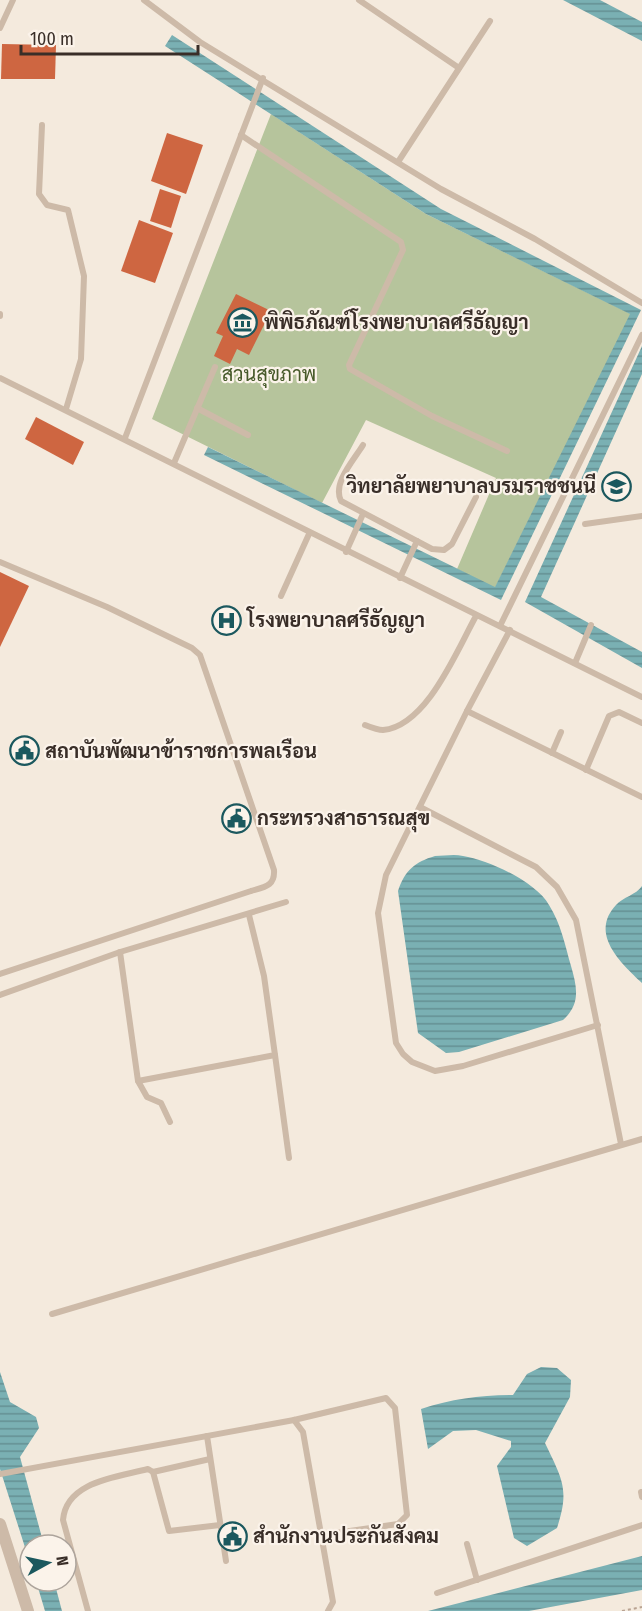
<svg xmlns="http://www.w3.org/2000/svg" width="642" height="1611" viewBox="0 0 642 1611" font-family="'Fira Sans Condensed',Sarabun,sans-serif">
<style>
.green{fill:#b6c49c}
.water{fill:url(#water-rules)}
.building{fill:#ce6641}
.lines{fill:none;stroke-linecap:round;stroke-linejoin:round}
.path{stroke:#b9a392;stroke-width:2;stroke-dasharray:3 3;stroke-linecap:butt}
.service{stroke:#cdbaa8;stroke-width:6}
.minor{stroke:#cdbaa8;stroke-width:12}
.labels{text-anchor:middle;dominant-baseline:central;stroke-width:4.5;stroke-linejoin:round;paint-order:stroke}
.poi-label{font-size:20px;font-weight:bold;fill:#392e28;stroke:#fbf3ea;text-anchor:start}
.park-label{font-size:20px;fill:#475a2a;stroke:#fbf3ea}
</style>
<defs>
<pattern id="water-rules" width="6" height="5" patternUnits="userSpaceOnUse" patternTransform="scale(1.5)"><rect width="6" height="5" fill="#7ab0b3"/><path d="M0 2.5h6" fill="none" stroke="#659092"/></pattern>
</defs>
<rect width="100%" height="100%" fill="#f4eadd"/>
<path class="green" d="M271,114l155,100 205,100 -136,274 -38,-19 39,-91 -130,-58 -44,83 -170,-84z"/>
<g class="water">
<path d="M563,0h37l42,22v19z"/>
<path d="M172,35l269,174 200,101 -140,290 -297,-145 4,-8 287,140 135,-273 -204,-100 -261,-168z"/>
<path d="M642,346v28l-101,223 101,55v16l-117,-66z"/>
<path d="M435,856c9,0 19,-2 28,0 26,4 73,26 86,49 12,19 16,40 22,61 6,21 10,38 -8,54l-104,32 -13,1 -28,-20 -20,-142c7,-21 17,-29 37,-35z"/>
<path d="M642,886v97c-21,-20 -53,-49 -26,-78 7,-8 20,-10 26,-19z"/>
<path d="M541,1367l16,1 14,12 -1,17 -25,46c17,36 25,46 12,85l-30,18 -13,-8 -17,-72 14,-19v-6l-35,-11 -23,1 -25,18 -7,-40c31,-10 59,-14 92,-14l14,-21z"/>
<path d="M0,1372l10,30 26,15 3,11 -19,29 24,88h-14v18l-30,-94z"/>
<path d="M642,1556v34l-113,21h-101z"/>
<path d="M36,1581h18l8,30h-17z"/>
</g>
<g class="building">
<path d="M2,44l54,1 -1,34h-54z"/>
<path d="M167,133l36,12 -17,49 -35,-13z"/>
<path d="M160,189l21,7 -10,32 -21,-7z"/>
<path d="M139,220l34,13 -18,50 -34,-12z"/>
<path d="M236,294l35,17 -22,44 -12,-6 -7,15 -16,-8 9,-20 -7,-3z"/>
<path d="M36,417l48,25 -11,23 -48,-26z"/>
<path d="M0,572l29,14 -29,61z"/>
</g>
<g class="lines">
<path class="path" d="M622,1611l20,-4"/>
<g class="service">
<path d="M144,0l56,42 241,147 94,50 107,64"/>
<path d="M359,0l100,68"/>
<path d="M0,28l13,-28"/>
<path d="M42,125l-3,69 8,11 21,5 16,66 -3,83 -15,50"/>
<path d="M241,135l160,107 2,8 -54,115 1,4 82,47 75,35"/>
<path d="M398,162l92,-141"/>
<path d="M0,314v2"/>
<path d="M0,378l642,319"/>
<path d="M197,408l51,27"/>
<path d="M125,438l138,-360"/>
<path d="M363,445c-9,15 -31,38 -22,56l91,48 12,1 8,-6 24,-47"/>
<path d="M174,463l41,-96"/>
<path d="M585,524l57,-8"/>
<path d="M346,552l17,-38"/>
<path d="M0,562l107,45 85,41 8,7 74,215c1,16 -9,17 -23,21l-251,83"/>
<path d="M400,578l17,-37"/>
<path d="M281,596l28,-62"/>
<path d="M500,626l142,-291"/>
<path d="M510,630l-43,81 -81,164 -8,38 18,130 7,11 9,8 23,9 28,-5 135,-41"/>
<path d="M575,663l16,-38"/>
<path d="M467,711l175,86"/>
<path d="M365,725c5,2 13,5 18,5 44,-4 74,-80 93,-114"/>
<path d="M552,753l9,-21"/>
<path d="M586,770l23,-54 10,-4 23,11"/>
<path d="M420,807l116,60 21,20 19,33 45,224"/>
<path d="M120,952l18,129 9,16 14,6 9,19"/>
<path d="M0,995l120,-43 166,-50"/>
<path d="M275,1055l14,103"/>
<path d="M138,1081l137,-26 -11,-79 -15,-61"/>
<path d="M52,1314l590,-175"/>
<path d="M294,1420l9,12 30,170 -5,9"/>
<path d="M207,1436l19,125"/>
<path d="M153,1472l16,59 51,-6"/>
<path d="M0,1474l294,-54 92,-22 9,10 12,107 -9,9 -76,11"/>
<path d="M641,1492l1,5"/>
<path d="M467,1544l10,36"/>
<path d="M437,1593l205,-68"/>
<path d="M88,1611l-25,-91c3,-39 55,-43 85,-51l5,3 57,-13"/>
</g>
<path class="minor" d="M0,1524l28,87"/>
</g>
<defs>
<symbol id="museum-ring" viewBox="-11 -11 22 22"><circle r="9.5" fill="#fbf3ea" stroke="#1b585e" stroke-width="1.5"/><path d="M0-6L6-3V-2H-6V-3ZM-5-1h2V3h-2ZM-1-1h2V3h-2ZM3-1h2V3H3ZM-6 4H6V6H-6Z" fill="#1b585e"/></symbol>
<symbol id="university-ring" viewBox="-11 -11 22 22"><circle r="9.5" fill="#fbf3ea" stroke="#1b585e" stroke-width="1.5"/><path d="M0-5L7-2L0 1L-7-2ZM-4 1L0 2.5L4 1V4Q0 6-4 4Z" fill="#1b585e"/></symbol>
<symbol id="hospital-ring" viewBox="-11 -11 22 22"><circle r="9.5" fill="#fbf3ea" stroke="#1b585e" stroke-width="1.5"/><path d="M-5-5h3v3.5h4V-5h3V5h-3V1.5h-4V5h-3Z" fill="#1b585e"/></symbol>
<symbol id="civic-ring" viewBox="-11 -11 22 22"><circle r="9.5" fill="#fbf3ea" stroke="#1b585e" stroke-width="1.5"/><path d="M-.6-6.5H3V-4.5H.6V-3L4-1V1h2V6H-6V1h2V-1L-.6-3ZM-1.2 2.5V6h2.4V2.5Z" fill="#1b585e"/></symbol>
</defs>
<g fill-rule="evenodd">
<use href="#museum-ring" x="226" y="306" width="33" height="33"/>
<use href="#university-ring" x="600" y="470" width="33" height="33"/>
<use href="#hospital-ring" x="210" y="604" width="33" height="33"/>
<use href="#civic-ring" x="8" y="734" width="33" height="33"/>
<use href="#civic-ring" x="220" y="802" width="33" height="33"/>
<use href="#civic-ring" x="216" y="1520" width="33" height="33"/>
</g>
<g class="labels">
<g class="poi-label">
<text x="264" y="322">พิพิธภัณฑ์โรงพยาบาลศรีธัญญา</text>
<text x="596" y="486" text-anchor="end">วิทยาลัยพยาบาลบรมราชชนนี</text>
<text x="247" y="620">โรงพยาบาลศรีธัญญา</text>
<text x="45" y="751">สถาบันพัฒนาข้าราชการพลเรือน</text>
<text x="257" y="818">กระทรวงสาธารณสุข</text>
<text x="253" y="1536">สำนักงานประกันสังคม</text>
</g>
<g class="park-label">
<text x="269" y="374">สวนสุขภาพ</text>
</g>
</g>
<g transform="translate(48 1563) rotate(82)"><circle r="28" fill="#fbf3ea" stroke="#ada49c" stroke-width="1.5"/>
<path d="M0-4.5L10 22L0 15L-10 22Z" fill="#1b585e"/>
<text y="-9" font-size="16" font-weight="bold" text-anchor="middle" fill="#392e28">N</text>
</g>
<path d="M21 45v9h177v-9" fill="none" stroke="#392e28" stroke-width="3"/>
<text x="30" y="45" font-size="18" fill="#392e28" stroke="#fbf3ea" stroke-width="4.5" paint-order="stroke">100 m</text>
</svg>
